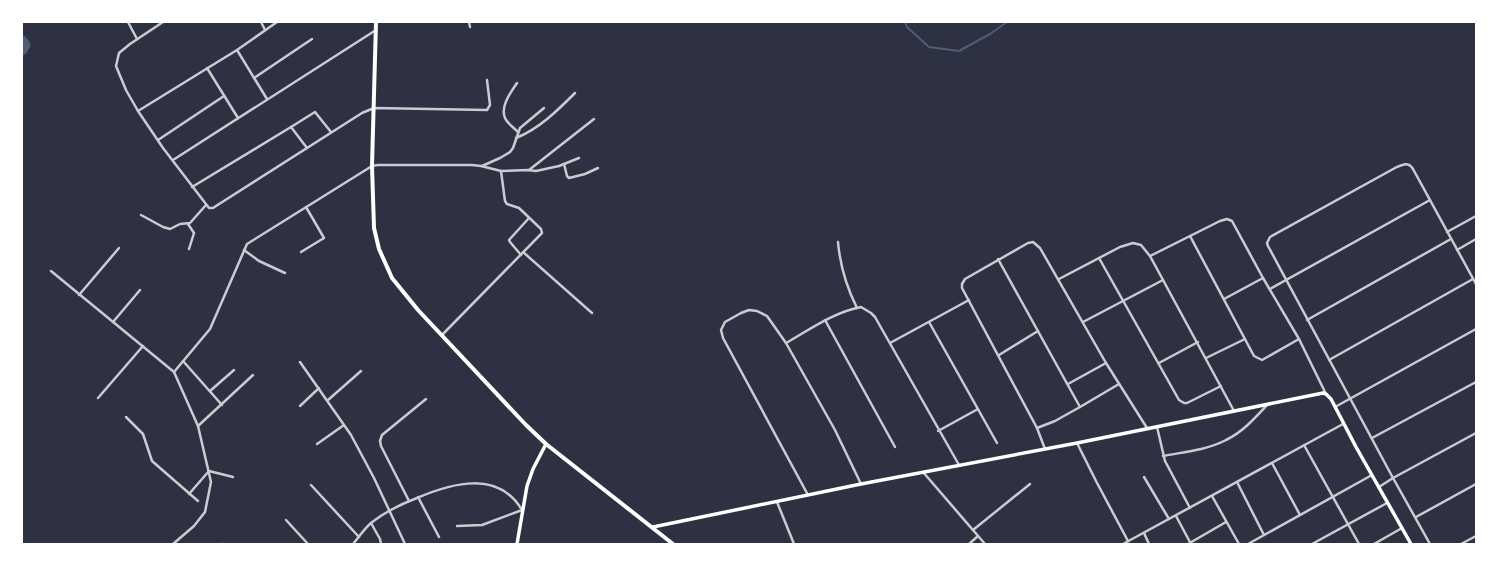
<svg xmlns="http://www.w3.org/2000/svg" width="1498" height="566" viewBox="0 0 1498 566" font-family="'Nunito Sans',sans-serif">
<style>
.lines{fill:none;stroke-linecap:round;stroke-linejoin:round}
.stream{stroke:#4f5d75;stroke-width:2}
.river{stroke:#4f5d75;stroke-width:11}
.minor{stroke:#caccd0;stroke-width:2.5}
.secondary{stroke:#fff;stroke-width:3.5}
.primary{stroke:#fff;stroke-width:4}
</style>
<rect width="100%" height="100%" fill="#2d3142"/>
<g class="lines">
<path class="stream" d="M905,22l2,5 22,20 30,4 31,-17 17,-12"/>
<path class="river" d="M22,41l3,4 -3,5"/>
<g class="minor">
<path d="M128,22l9,17"/>
<path d="M163,22l-33,22 -11,9 -3,13 10,24 12,21 25,37 46,60h4l3,-2 146,-93 12,-5 113,2 3,-5 -3,-25"/>
<path d="M261,22l4,8"/>
<path d="M469,22l1,5"/>
<path d="M237,50l30,49"/>
<path d="M207,68l31,50"/>
<path d="M254,78l58,-39"/>
<path d="M517,83c-6,9 -17,23 -12,35 2,5 9,10 13,14"/>
<path d="M138,111l99,-61 40,-28"/>
<path d="M291,127l24,-15 16,20"/>
<path d="M516,138c23,-9 42,-28 59,-45"/>
<path d="M158,140l66,-44"/>
<path d="M173,160l203,-130"/>
<path d="M564,164l3,12 2,2 16,-4 13,-6"/>
<path d="M482,166l18,-8 10,-6 3,-4 7,-20 24,-20"/>
<path d="M529,170l65,-51"/>
<path d="M192,187l99,-60 16,21"/>
<path d="M141,215l22,12 7,2 10,-5 10,-1 16,-18"/>
<path d="M188,224l6,9 -5,16"/>
<path d="M1447,232l29,-16"/>
<path d="M1190,236l64,120 8,4 37,-21"/>
<path d="M838,242c2,23 9,46 19,66"/>
<path d="M244,250l15,11 26,12"/>
<path d="M1457,250l19,-11"/>
<path d="M301,252l23,-14 -18,-31"/>
<path d="M523,252l69,61"/>
<path d="M521,255l-11,-13 -1,-2 20,-22"/>
<path d="M1150,256l70,-35 7,-2 5,2 31,57 36,61 27,55"/>
<path d="M1099,258l80,142 5,3h3l34,-17"/>
<path d="M998,259l82,148 -25,14 -18,7"/>
<path d="M51,271l123,101 36,-43 37,-85 125,-78 6,-1h94l9,1 20,5 27,-1 8,1 23,-5 20,-8"/>
<path d="M1059,279l61,-32 13,-4 8,2 9,11 84,155"/>
<path d="M1270,289l160,-89"/>
<path d="M79,295l40,-47"/>
<path d="M1224,299l39,-21"/>
<path d="M825,320l70,127"/>
<path d="M1307,320l144,-81"/>
<path d="M113,322l27,-32"/>
<path d="M929,322l68,121"/>
<path d="M1083,322l80,-42"/>
<path d="M442,335l100,-102 -1,-4 -22,-21 -12,-4 -2,-3 -4,-30"/>
<path d="M786,343c23,-13 48,-31 75,-36l10,6 4,4 84,148"/>
<path d="M890,343l79,-43"/>
<path d="M999,355l39,-24"/>
<path d="M1206,358l39,-19"/>
<path d="M1329,360l144,-81"/>
<path d="M183,361l39,44"/>
<path d="M300,362l51,73 23,43 31,66"/>
<path d="M1159,363l39,-21"/>
<path d="M1068,384l38,-21"/>
<path d="M210,391l24,-21"/>
<path d="M98,398l45,-52"/>
<path d="M328,400l33,-29"/>
<path d="M300,406l19,-18"/>
<path d="M1080,407l39,-23"/>
<path d="M1335,407l141,-78"/>
<path d="M126,417l17,17 9,27 46,40"/>
<path d="M198,426l55,-51"/>
<path d="M1157,427l8,34 25,47"/>
<path d="M938,431l40,-22"/>
<path d="M1372,438l104,-56"/>
<path d="M1077,443l19,38 32,60"/>
<path d="M317,444l27,-19"/>
<path d="M1304,445l55,99"/>
<path d="M1045,449l-8,-21 -75,-140v-4l3,-5 63,-36 5,-1 7,6 66,115 41,65"/>
<path d="M1163,456c21,-4 44,-6 63,-16 17,-8 30,-23 42,-36"/>
<path d="M1272,463l28,52"/>
<path d="M923,472l62,72"/>
<path d="M1144,477l25,42"/>
<path d="M1237,482l27,53"/>
<path d="M311,485l48,52"/>
<path d="M1379,487l14,-9 83,-45"/>
<path d="M189,494l20,-23 24,6"/>
<path d="M808,495l-85,-157 -2,-8 4,-8 16,-9 8,-3 8,1 10,5 19,27 49,87 26,54"/>
<path d="M1212,496l27,48"/>
<path d="M418,497l21,40"/>
<path d="M409,501l-28,-55 -1,-5 2,-6 44,-36"/>
<path d="M777,502l17,42"/>
<path d="M1176,516l15,28"/>
<path d="M1416,517l60,-33"/>
<path d="M286,520l22,24"/>
<path d="M371,523l9,16 1,5"/>
<path d="M973,530l57,-46"/>
<path d="M1144,533l5,11"/>
<path d="M173,544l21,-18 11,-14 6,-30 -13,-56 -24,-54"/>
<path d="M222,544h1"/>
<path d="M353,544c6,-7 11,-15 18,-21 14,-11 30,-19 46,-25 35,-15 81,-28 105,12l-40,15 -25,1"/>
<path d="M969,544l9,-8"/>
<path d="M1123,544l220,-120"/>
<path d="M1188,544l38,-22"/>
<path d="M1248,544l124,-69"/>
<path d="M1312,544l75,-41"/>
<path d="M1374,544l28,-16"/>
<path d="M1430,544l-37,-66 -125,-232 -1,-3 3,-6 125,-69c7,-3 13,-7 18,1l63,115"/>
<path d="M1461,544l15,-8"/>
</g>
<g class="secondary">
<path d="M653,527l208,-43 216,-41 246,-50 3,1 5,5 25,48 55,97"/>
<path d="M517,544l10,-58 6,-17 13,-25"/>
</g>
<path class="primary" d="M376,22l-4,144 2,62 5,21 13,29 26,32 108,115 20,19 127,100"/>
</g>
<rect width="1498" height="566" fill="none" stroke="#ffffff" stroke-width="46"/>
</svg>
